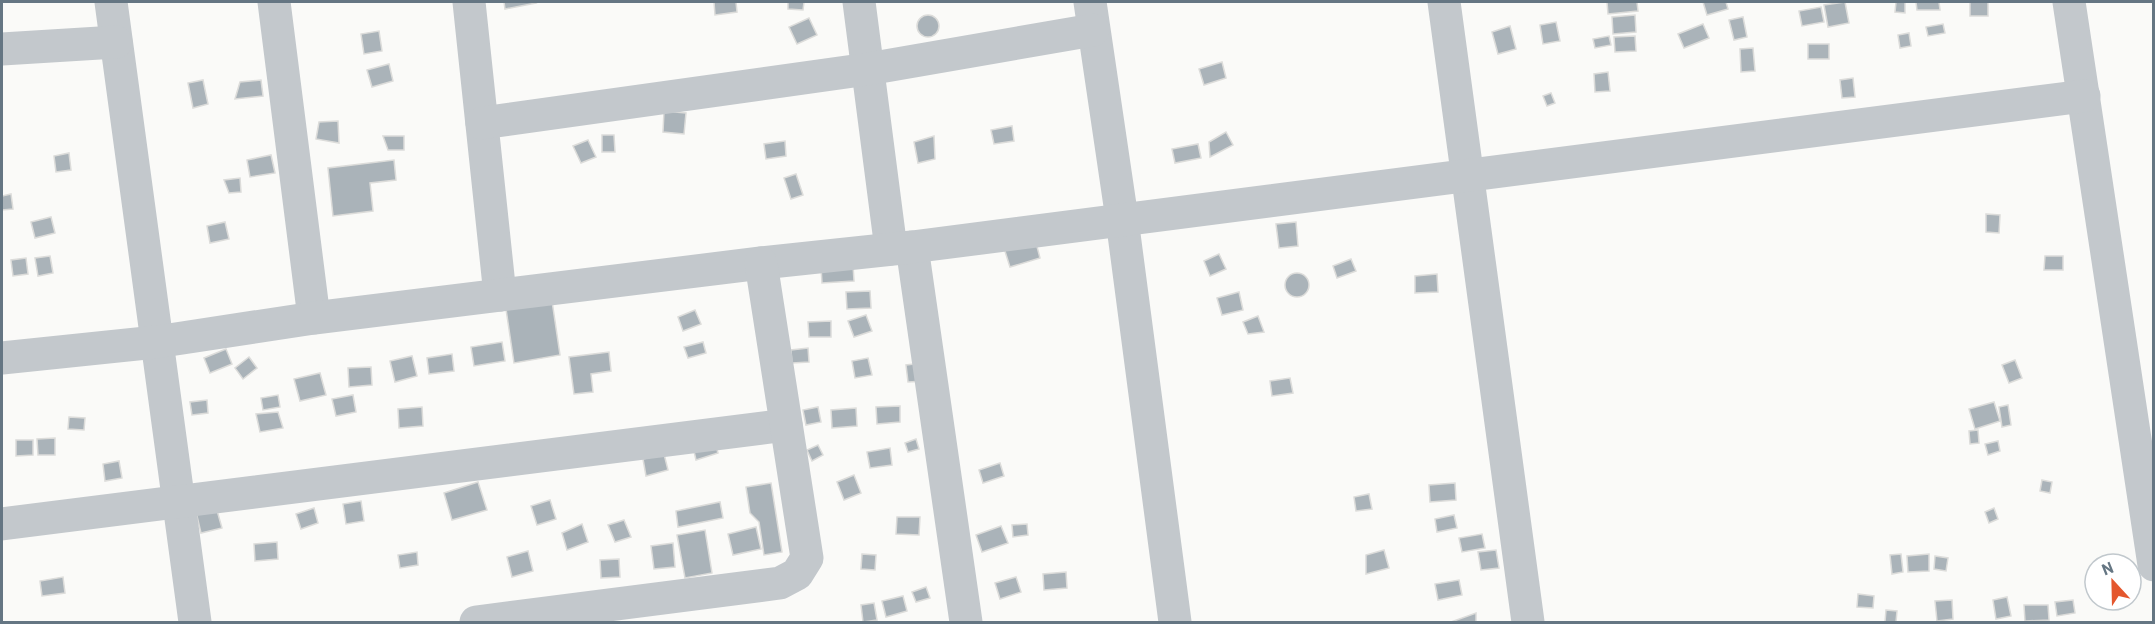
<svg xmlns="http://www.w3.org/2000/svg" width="2155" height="624" viewBox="0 0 2155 624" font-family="Barlow,sans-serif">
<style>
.building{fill:#aab3b9;stroke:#dcdcda;stroke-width:1.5}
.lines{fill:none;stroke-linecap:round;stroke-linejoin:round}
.street{stroke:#c3c8cc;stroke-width:33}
</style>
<rect width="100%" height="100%" fill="#fafaf8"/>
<g class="building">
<path d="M504,2h31l1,1 -31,6z"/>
<path d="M714,2h22l1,10 -22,3z"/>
<path d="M788,2h16l-1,8 -15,-1z"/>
<path d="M1607,2h30l1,9 -30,3z"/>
<path d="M1703,2h23l2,7 -21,6z"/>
<path d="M1845,2l4,21 -21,4 -4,-22z"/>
<path d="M1896,2h9v11l-10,-1z"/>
<path d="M1916,2h23l1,8h-23z"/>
<rect x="1970" y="2" width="18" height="14"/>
<path d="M1821,7l3,15 -22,4 -3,-15z"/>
<path d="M1635,15l1,17 -23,2 -1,-17z"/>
<circle cx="928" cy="26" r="11"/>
<path d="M1743,17l4,20 -13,3 -5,-20z"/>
<path d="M809,18l8,17 -20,9 -8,-17z"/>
<path d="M1556,22l4,19 -17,3 -3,-19z"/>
<path d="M1703,24l6,14 -25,10 -6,-14z"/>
<path d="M1943,24l2,9 -17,3 -2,-9z"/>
<path d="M1510,26l6,23 -18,5 -6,-22z"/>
<path d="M379,31l3,20 -18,3 -3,-20z"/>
<path d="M1909,33l2,13 -11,2 -2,-13z"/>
<path d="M1609,36l2,9 -16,3 -2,-9z"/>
<path d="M1635,36l1,15 -21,1 -1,-15z"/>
<rect x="1808" y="44" width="21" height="15"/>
<path d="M1753,48l2,23 -14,1 -1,-23z"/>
<path d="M1222,62l4,16 -22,7 -5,-16z"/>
<path d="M389,64l4,17 -21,6 -5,-17z"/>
<path d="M1608,72l2,19 -15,1 -1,-18z"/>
<path d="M1853,78l2,19 -13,1 -2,-18z"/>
<path d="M203,80l5,24 -15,4 -5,-25z"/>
<path d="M261,80l2,16 -28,3 5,-17z"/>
<path d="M1551,93l4,10 -8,3 -4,-10z"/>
<path d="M664,111l22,2 -2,21 -21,-2z"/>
<path d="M338,121l1,22 -23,-4 3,-17z"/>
<path d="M1012,126l2,15 -20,3 -3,-14z"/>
<path d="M1226,132l7,13 -23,12 -1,-15z"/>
<path d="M602,135h12l1,17h-13z"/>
<path d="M383,136h21v14h-16z"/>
<path d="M934,136l1,23 -17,4 -4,-21z"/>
<path d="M588,140l8,17 -15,6 -8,-17z"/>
<path d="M785,141l1,15 -20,3 -2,-15z"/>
<path d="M1198,144l3,14 -26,5 -3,-14z"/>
<path d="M69,153l2,17 -15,2 -2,-16z"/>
<path d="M271,155l4,18 -25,4 -3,-17z"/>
<path d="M394,160l2,20 -26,3 3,28 -40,5 -5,-48z"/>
<path d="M796,174l7,21 -12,4 -7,-21z"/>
<path d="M240,178l1,14 -12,1 -5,-13z"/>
<path d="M11,194l2,15 -11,1v-14z"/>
<path d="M1986,214l14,1 -1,18 -13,-1z"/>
<path d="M51,217l4,16 -20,5 -4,-16z"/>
<path d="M225,222l4,17 -19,4 -3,-17z"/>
<path d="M1296,222l2,24 -19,2 -3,-24z"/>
<path d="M1035,239l5,19 -30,9 -6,-19z"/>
<path d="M1219,254l7,15 -16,7 -6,-15z"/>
<path d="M50,256l3,17 -15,3 -3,-18z"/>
<path d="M2045,256h18v14h-19z"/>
<path d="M26,258l2,16 -15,2 -2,-16z"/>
<path d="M1351,259l5,12 -19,7 -4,-12z"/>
<path d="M853,265l1,16 -32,2 -1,-16z"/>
<circle cx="1297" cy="285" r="12"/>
<path d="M1437,274l1,18 -23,1v-17z"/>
<path d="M870,291l1,17 -24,1 -1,-17z"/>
<path d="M1239,292l4,18 -21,5 -5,-17z"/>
<path d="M552,301l8,54 -46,8 -8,-54z"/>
<path d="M695,310l6,14 -18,7 -5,-14z"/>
<path d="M866,315l6,16 -18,6 -6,-16z"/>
<path d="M1258,316l6,16 -16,2 -5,-12z"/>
<path d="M831,321v16h-22l-1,-15z"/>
<path d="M502,342l3,19 -31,5 -3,-19z"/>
<path d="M703,342l3,11 -18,5 -4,-11z"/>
<path d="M808,348l1,14 -17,1 -1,-13z"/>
<path d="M226,349l6,15 -22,9 -6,-15z"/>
<path d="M609,352l2,19 -20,3 2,18 -19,2 -5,-37z"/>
<path d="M452,354l2,17 -25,3 -2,-16z"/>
<path d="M412,356l5,20 -22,6 -5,-21z"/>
<path d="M249,357l8,11 -14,11 -8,-11z"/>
<path d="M868,358l4,17 -17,3 -3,-17z"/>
<path d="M2015,360l7,18 -13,5 -7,-18z"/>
<path d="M923,363l2,18 -17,1 -2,-17z"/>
<path d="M371,367l1,18 -23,2 -1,-19z"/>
<path d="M320,373l6,22 -26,6 -6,-22z"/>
<path d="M1290,378l3,15 -21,3 -2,-15z"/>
<path d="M278,395l2,12 -17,3 -2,-12z"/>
<path d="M353,395l3,17 -20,4 -4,-17z"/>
<path d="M207,400l1,13 -16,2 -2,-13z"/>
<path d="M1994,402l6,19 -25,8 -6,-20z"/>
<path d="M2008,405l3,20 -9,2 -3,-20z"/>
<path d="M900,406v16l-23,2 -1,-17z"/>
<path d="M422,407l1,19 -24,2 -1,-19z"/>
<path d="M818,407l3,15 -15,3 -3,-15z"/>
<path d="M856,408l1,18 -25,2 -1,-18z"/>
<path d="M278,412l5,16 -23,4 -4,-18z"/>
<path d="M69,417l16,1 -1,12 -16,-1z"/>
<path d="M1978,430l1,13 -9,1 -1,-13z"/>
<path d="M55,438v17h-17l-1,-16z"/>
<path d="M916,439l3,10 -11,3 -3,-9z"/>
<path d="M16,440h17v15l-17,1z"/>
<path d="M714,440l4,13 -22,7 -3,-13z"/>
<path d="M1998,441l2,10 -12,4 -3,-11z"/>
<path d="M818,445l5,10 -11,6 -5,-11z"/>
<path d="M890,448l2,17 -22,3 -3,-16z"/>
<path d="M664,454l4,16 -22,6 -3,-17z"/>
<path d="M119,461l3,17 -17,3 -2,-17z"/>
<path d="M1000,463l4,13 -21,7 -4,-13z"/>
<path d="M854,475l7,18 -17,7 -7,-18z"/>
<path d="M2042,480l10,2 -2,11 -10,-2z"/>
<path d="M478,482l9,28 -35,10 -8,-27z"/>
<path d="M771,483l11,69 -18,3 -5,-33 -9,-9 -4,-26z"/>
<path d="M1455,483l1,17 -26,2 -1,-17z"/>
<path d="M1369,494l3,15 -16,2 -2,-14z"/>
<path d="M550,500l6,19 -19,6 -6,-19z"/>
<path d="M361,501l3,20 -18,3 -3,-20z"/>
<path d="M720,502l3,16 -45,9 -2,-16z"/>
<path d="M216,507l6,21 -21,5 -5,-21z"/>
<path d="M314,508l4,15 -17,6 -5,-15z"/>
<path d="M1994,508l4,11 -9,4 -4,-11z"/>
<path d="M1454,515l3,13 -20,4 -2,-13z"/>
<path d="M897,517h23l-1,18 -23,-1z"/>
<path d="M624,520l7,17 -16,5 -7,-17z"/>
<path d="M582,524l6,18 -21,8 -5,-17z"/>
<path d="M1027,524l1,11 -15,2 -1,-12z"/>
<path d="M1001,526l7,17 -26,9 -6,-17z"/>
<path d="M756,527l5,22 -28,6 -5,-21z"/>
<path d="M705,530l7,43 -27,5 -8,-43z"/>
<path d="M1482,534l3,14 -23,4 -3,-14z"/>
<path d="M277,542l1,17 -23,2 -1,-17z"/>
<path d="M673,543l2,24 -21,2 -3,-23z"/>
<path d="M1384,550l5,18 -23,6v-19z"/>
<path d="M1496,550l3,18 -18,2 -3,-18z"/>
<path d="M528,551l5,20 -21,6 -5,-20z"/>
<path d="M417,552l1,13 -18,3 -2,-13z"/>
<path d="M862,554l14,1 -1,15 -14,-1z"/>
<path d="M1901,554l2,18 -11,2 -2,-19z"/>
<path d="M1929,554v17l-21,1 -1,-16z"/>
<path d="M1935,556l13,2 -2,13 -12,-2z"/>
<path d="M619,559l1,18 -19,1 -1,-18z"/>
<path d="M1066,572l1,16 -23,2 -1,-16z"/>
<path d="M63,577l2,16 -23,3 -2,-15z"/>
<path d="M1016,577l5,15 -21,7 -5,-16z"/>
<path d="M1459,580l3,15 -24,5 -3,-16z"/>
<path d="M926,587l4,11 -14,4 -4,-10z"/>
<path d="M1858,594l16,2 -1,12 -16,-1z"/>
<path d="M903,596l4,15 -21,6 -4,-16z"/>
<path d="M2007,597l4,19 -15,3 -3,-19z"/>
<path d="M1952,600l1,19 -16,2 -2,-20z"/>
<path d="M2073,600l2,13 -18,3 -2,-14z"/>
<path d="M874,603l3,17 -14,2 -2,-17z"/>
<path d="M2024,605h24l1,15 -24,1z"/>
<path d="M1886,610l11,1 -1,11h-11z"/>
<path d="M1476,613v9h-25z"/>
</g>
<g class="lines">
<g class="street">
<path d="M111,2l84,620"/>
<path d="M274,2l40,316"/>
<path d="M469,2l31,293"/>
<path d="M859,2l32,247"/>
<path d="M1090,2l32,217 53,403"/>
<path d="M1444,2l84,620"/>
<path d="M2069,2l85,563"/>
<path d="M2,49l114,-7"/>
<path d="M482,123l386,-54 225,-39"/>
<path d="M912,247l54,375"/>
<path d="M2,358l154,-16 158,-24 447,-55 151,-16 1172,-151"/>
<path d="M2,524l784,-99"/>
<path d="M476,622l304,-39 17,-9 10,-16 -46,-295"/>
</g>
</g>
<rect width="2155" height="624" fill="none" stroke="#657683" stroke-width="6"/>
<g transform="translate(2113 582) rotate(338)"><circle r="28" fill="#ffffff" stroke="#c1c8cd" stroke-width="1.5"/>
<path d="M0-4.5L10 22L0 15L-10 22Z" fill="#e4572e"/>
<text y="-9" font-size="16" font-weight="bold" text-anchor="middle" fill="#657683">N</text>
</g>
</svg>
